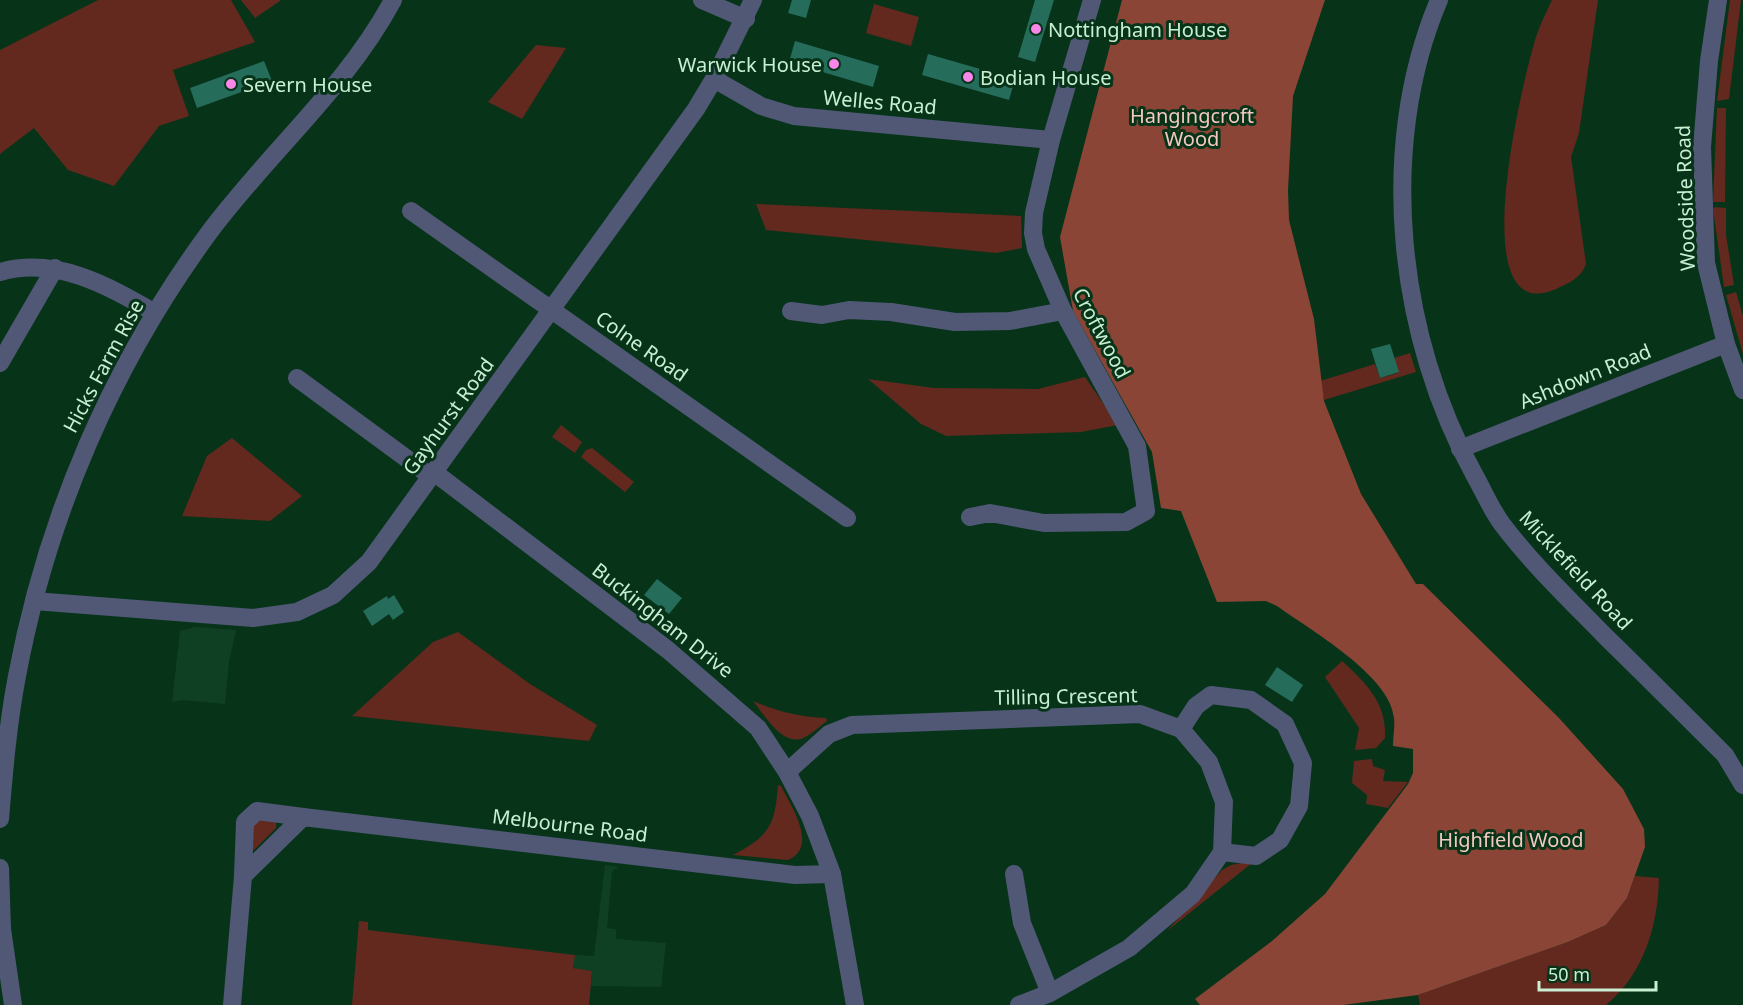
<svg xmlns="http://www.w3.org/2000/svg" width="1743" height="1005" viewBox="0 0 1743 1005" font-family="'Noto Sans',sans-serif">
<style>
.built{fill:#104023}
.green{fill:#63291e}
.forest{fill:#8a4537}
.building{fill:#256d5a}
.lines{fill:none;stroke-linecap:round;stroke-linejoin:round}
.minor{stroke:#505876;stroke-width:18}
.poi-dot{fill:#f987e9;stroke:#073319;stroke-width:2}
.labels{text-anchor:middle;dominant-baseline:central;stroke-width:6;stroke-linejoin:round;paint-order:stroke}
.poi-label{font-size:20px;fill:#c9efd3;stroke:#073319;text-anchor:start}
.street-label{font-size:20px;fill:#c9efd3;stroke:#073319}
.park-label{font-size:20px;fill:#f4c9bf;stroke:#073319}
</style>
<rect width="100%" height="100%" fill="#073319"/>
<g class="built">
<path d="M196,627l40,3 -7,32 -4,42 -42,-4 -11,2 8,-71z"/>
<path d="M605,865l14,2 -7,4 -5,57 9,1v10l50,4 -5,44 -70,-1 1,-15 -19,-3 2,-13 19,1z"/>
</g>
<g class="green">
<path d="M98,0h133l24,42 -82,28 16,46 -30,10 -45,60 -46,-16 -34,-42 -34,26v-104z"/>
<path d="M241,0h39v1l-25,17z"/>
<path d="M1552,0h46l-19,133 -8,24 15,107c-5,14 -17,19 -30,25 -96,42 -31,-219 -19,-255 4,-12 10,-23 15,-34z"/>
<path d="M1730,0h11l-12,99 -12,2z"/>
<path d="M874,4l45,13 -8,29 -45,-13z"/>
<path d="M536,45l30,3 -44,71 -34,-17z"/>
<path d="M1717,108h9l-1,94h-12z"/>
<path d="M756,204l265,12 1,32 -26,5 -230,-23z"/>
<path d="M1715,207l11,1v27l8,50 -10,2 -11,-78z"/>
<path d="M1736,292l7,24v38l-17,-59z"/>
<path d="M1410,353l6,19 -92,28 -4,-19 55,-17 5,14 18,-5 -4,-15z"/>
<path d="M1085,377l33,48 -37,7 -135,4 -25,-12 -53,-45 66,9 104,1z"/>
<path d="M561,425l21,17 -7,11 -23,-16z"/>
<path d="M232,438l70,58 -32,25 -88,-5 25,-60z"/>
<path d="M592,448l42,34 -9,10 -44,-35 5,-7z"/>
<path d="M458,632l72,52 67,41 -8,16 -237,-25 81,-74z"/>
<path d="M1342,661c24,22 45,42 43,77l-9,10 -21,2 4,-22 -34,-51z"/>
<path d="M753,701c23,10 47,16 73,17l1,3c-7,5 -16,14 -24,17 -21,9 -39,-24 -50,-37z"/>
<path d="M1372,759l1,7 12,4 -2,11 25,1 -20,26 -22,-4 1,-9 -15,-12 2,-22z"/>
<path d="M778,785l3,1c10,20 38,61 7,74l-55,-5c36,-19 42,-29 45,-70z"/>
<path d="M252,819l24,2v7l-22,22 -3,-1z"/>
<path d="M1248,862l4,1 -85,68 55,-61 9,-5z"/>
<path d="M1635,876l24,2c-1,47 -15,96 -53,127h-186l-2,-10 150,-53 38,-17 21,-27z"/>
<path d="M359,921l9,1v8l207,25 -2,13 19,3 -3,34h-237z"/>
</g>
<path class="forest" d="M1122,0h203l-32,96 -5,94 1,30 25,99 10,82 37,93 55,90h7l136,134 64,71 21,40 1,18 -18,51 -21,27 -38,17 -150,53 -75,10h-143l-5,-6 77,-58 53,-47 83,-110 5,-11v-24l-20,-3c0,-9 2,-19 1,-28 -4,-43 -84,-88 -117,-112l-11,-5 -49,1 -36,-91 -20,-3 -9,-56 -79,-141 -13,-74z"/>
<g class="building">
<path d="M792,0h19l-5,18 -18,-5z"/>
<path d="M1035,0h19l-19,62 -17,-5z"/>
<path d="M795,41l84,25 -6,21 -84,-25z"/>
<path d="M928,54l87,25 -6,21 -87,-25z"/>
<path d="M264,61l8,20 -75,27 -7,-20z"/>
<path d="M1390,344l9,28 -19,6 -9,-29z"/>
<path d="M657,579l25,19 -13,16 -25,-19z"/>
<path d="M394,595l10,17 -11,8 -4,-6 -17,12 -9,-15 24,-15 1,3z"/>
<path d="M1277,667l26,18 -11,17 -27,-17z"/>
</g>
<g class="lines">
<g class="minor">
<path d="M702,0l44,19"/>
<path d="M1439,0c-63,148 -41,338 36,476 9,16 16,33 27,48 31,41 68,76 104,113 40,39 79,78 119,118l18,30"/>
<path d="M1718,0l-9,61 -7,86 4,116 20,81 17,46"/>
<path d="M714,79l47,27 33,10 257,24"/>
<path d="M411,211l436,307"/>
<path d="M0,272c56,-16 108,14 155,41"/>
<path d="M791,311l31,4 27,-5 42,2 64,10 55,-1 53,-10"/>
<path d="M0,363l55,-95"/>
<path d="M297,378l128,94 14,4 229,174 90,78 29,44 23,44 22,58 23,131"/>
<path d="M1460,449l266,-105"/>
<path d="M970,517l20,-4 54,10 82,-1 20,-11 -9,-65 -74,-135 -27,-62 -3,-16 1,-20 17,-73 41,-140"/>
<path d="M34,601l219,17 44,-6 36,-17 36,-33 327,-453 18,-30 39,-79"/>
<path d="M1181,729l15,-23 15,-11 40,5 34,24 18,39 -4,43 -19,34 -24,16 -34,-4"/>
<path d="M787,772l42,-38 23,-9 288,-11 41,15 28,33 15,40 -2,50 -29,42 -64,54 -79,45 -31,12"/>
<path d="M0,819c4,-48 8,-96 17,-143 30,-160 95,-311 191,-442 59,-80 138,-146 185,-234"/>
<path d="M0,868l2,61 11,76"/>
<path d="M1014,874l8,49 28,70"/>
<path d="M243,876l2,-54 12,-11 46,6"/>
<path d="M232,1005l11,-129 60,-59 492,58 37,-1"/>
</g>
</g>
<g class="poi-dot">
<circle cx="1036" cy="29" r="6"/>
<circle cx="834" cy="64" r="6"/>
<circle cx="968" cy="77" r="6"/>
<circle cx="231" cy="84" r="6"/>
</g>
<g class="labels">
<g class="poi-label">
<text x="1048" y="29">Nottingham House</text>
<text x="822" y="64" text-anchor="end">Warwick House</text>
<text x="980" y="77">Bodian House</text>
<text x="243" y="84">Severn House</text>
</g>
<g class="street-label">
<text transform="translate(880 102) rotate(5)">Welles Road</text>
<text transform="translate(1685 198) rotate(-92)">Woodside Road</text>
<text transform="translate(1102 333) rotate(62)">Croftwood</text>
<text transform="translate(642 346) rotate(35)">Colne Road</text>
<text transform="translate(103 366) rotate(-62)">Hicks Farm Rise</text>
<text transform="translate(1585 376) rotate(-22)">Ashdown Road</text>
<text transform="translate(448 416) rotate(-54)">Gayhurst Road</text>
<text transform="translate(1576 570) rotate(47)">Micklefield Road</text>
<text transform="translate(663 620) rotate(38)">Buckingham Drive</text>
<text transform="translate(1066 696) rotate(-1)">Tilling Crescent</text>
<text transform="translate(570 825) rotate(7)">Melbourne Road</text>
</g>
<g class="park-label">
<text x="1192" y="115">Hangingcroft<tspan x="1192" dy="23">Wood</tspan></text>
<text x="1511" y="839">Highfield Wood</text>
</g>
</g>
<path d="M1539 981v9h117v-9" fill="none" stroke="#c9efd3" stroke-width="3"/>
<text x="1548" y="981" font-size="18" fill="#c9efd3" stroke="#073319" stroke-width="4.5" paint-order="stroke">50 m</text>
</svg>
